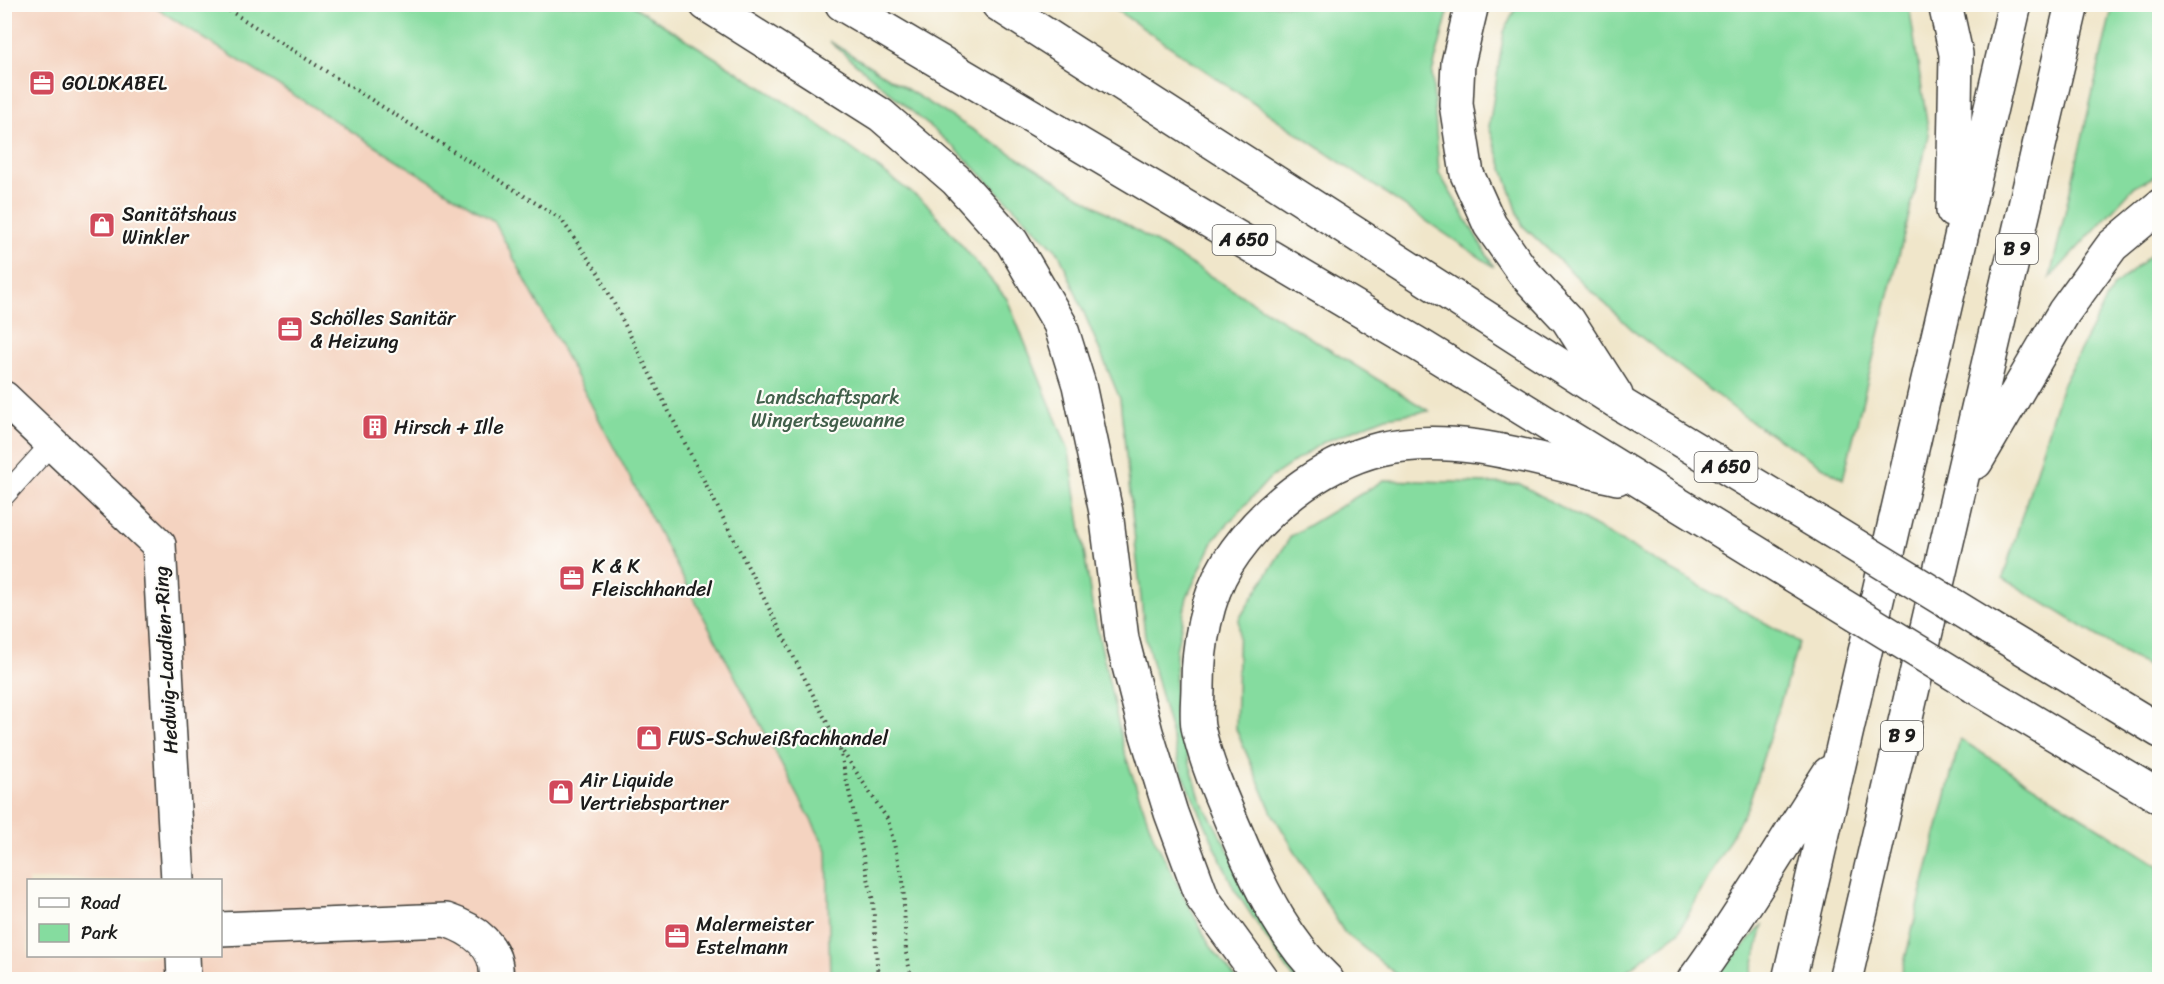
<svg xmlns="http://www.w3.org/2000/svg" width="2164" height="984" viewBox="0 0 2164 984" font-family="Sriracha,sans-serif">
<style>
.built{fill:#f4d3c0;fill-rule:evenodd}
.green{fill:#85dc9f;stroke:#507c5e;stroke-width:1.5}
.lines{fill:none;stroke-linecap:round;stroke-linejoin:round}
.lane-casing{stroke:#3c3a36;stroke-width:22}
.street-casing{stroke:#3c3a36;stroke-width:36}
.highway-casing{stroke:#3c3a36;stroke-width:36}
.path{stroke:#3c3a36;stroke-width:4;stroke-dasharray:1.5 4.5;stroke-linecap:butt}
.lane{stroke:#fff;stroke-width:20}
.street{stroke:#fff;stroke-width:33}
.highway{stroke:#fff;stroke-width:33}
.highway-bridge-casing{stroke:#3c3a36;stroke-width:36;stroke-linecap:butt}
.highway-bridge{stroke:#fff;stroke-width:33}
.labels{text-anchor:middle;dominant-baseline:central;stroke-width:4.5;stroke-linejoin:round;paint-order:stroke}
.shield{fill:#fdfcf7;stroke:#605f5e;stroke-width:1.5}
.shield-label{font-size:18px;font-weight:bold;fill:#1c1c1c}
.poi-label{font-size:20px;fill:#1c1c1c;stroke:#fdfcf7;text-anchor:start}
.park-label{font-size:20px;fill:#415f4a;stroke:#fdfcf7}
.street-label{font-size:20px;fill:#1c1c1c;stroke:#fdfcf7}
</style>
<rect width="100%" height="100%" fill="#fdfcf7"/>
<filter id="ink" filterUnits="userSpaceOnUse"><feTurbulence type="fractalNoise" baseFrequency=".0167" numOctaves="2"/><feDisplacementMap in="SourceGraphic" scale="12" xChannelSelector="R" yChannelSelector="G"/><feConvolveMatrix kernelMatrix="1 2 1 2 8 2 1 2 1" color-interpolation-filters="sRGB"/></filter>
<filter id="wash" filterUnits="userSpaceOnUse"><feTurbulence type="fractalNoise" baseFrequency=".008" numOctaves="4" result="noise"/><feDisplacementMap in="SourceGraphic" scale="24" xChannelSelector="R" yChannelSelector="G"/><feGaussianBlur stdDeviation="1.35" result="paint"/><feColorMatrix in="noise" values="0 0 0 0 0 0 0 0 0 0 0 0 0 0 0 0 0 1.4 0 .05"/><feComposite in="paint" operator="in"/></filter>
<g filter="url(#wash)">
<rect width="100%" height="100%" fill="#f0e6ca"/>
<path class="built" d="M5,5h146l343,216 333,629 3,129 -825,1zM28,880h192v76h-192z"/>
<g class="green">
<path d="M2113,4l46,1v169l-25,13 -84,91z"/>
<path d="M151,5h481l175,111 120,88 80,95 62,152 23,153 32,147 30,87 55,106 27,35h-406l-3,-129 -333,-629z"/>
<path d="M1109,5h341l-18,68 7,100 55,94z"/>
<path d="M1517,5h392l20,130 -86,344 -90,-56 -116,-89 -115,-109 -33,-98 15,-95z"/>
<path d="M829,41l600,370 -43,6 -64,26 -53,36 -54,59 -28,59 -11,54 -1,62 25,85 81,149 28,32h-15l-60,-90 -53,-119 -36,-134 -25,-237 -61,-146 -104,-105z"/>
<path d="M2159,248v426l-156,-96 59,-193 51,-98z"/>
<path d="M1384,480l136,4 279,158 -51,164 -70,127 -63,46h-213l-58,-47 -72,-119 -36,-84 3,-110 52,-83z"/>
<path d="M1960,739l199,127v113h-259z"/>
<path d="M1763,925l-13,54h-37z"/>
</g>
</g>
<g filter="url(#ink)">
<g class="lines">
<defs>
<path id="lane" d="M4,496l49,-54"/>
<g id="street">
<path d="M4,398l155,147 19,335"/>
<path d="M220,929l226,-9c27,9 54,26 50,60"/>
<path d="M183,956l1,24"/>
</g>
<g id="highway">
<path d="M706,4l175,111 75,65 56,62 48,82 19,61 27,127 16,127 24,93 25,81 32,86 59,81"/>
<path d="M842,4l579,342 393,242"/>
<path d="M998,4l624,401 208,125"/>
<path d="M1472,4l-14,59 -2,41 11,70 23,51 33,47 45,48 48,75"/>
<path d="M1945,4l11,50 -3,157"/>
<path d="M1976,462l88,-150 48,-66 48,-40"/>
<path d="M1990,628l170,103"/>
<path d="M1974,686l186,111"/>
<path d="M1327,980c-39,-36 -64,-86 -85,-134 -16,-38 -35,-78 -44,-119 -2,-13 0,-28 0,-41 0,-40 8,-88 29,-122 33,-52 92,-100 153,-115 78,-18 161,12 237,29"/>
<path d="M1694,980c49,-67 90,-138 135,-207"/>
<path d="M1789,980l226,-976"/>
<path d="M1845,980l227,-976"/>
</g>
</defs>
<use href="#lane" class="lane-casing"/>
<use href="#street" class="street-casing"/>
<use href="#highway" class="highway-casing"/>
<g class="path">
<path d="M219,4l342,215 38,55 240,472 49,74 15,60 3,73 6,27"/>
<path d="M840,750l33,151 5,79"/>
</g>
<use href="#lane" class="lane"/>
<use href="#street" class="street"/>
<use href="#highway" class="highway"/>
<defs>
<g id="highway-bridge">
<path d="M1830,530l160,98"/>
<path d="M1814,588l160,98"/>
</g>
</defs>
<use href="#highway-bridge" class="highway-bridge-casing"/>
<use href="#highway-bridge" class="highway-bridge"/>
</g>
</g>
<defs>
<symbol id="office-square" viewBox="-11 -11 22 22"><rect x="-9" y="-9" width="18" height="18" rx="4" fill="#d1495b" stroke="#fdfcf7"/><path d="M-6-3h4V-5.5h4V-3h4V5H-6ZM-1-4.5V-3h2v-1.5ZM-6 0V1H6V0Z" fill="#fff"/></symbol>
<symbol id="shop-square" viewBox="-11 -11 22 22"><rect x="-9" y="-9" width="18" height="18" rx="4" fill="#d1495b" stroke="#fdfcf7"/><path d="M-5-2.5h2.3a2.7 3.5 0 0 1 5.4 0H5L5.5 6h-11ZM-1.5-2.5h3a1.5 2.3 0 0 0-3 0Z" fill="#fff"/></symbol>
<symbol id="building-square" viewBox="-11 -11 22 22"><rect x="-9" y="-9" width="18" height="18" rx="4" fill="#d1495b" stroke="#fdfcf7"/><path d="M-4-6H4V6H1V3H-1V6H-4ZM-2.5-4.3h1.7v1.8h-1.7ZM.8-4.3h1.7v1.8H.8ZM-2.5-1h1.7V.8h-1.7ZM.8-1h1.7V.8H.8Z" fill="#fff"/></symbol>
</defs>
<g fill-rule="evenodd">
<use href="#office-square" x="27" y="68" width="30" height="30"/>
<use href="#shop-square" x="87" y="210" width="30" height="30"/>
<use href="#office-square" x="275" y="314" width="30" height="30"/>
<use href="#building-square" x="360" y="412" width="30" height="30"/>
<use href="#office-square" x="557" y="563" width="30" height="30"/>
<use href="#shop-square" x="634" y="723" width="30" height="30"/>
<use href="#shop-square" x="546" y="777" width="30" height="30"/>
<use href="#office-square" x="662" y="921" width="30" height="30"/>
</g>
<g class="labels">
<g class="shield">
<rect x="1212.5" y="225" width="63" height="30" rx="4.5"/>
<rect x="1996" y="234" width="42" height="30" rx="4.5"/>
<rect x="1694.5" y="452" width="63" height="30" rx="4.5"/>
<rect x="1881" y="721" width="42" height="30" rx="4.5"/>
</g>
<g class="shield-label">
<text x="1244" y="240">A 650</text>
<text x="2017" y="249">B 9</text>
<text x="1726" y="467">A 650</text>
<text x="1902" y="736">B 9</text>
</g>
<g class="poi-label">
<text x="62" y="83">GOLDKABEL</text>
<text x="122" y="214">Sanitätshaus<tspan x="122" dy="23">Winkler</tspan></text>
<text x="310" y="318">Schölles Sanitär<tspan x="310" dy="23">&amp; Heizung</tspan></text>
<text x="394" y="427">Hirsch + Ille</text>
<text x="592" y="566">K &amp; K<tspan x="592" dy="23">Fleischhandel</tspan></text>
<text x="668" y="738">FWS-Schweißfachhandel</text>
<text x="580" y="780">Air Liquide<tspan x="580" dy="23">Vertriebspartner</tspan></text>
<text x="696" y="924">Malermeister<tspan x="696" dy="23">Estelmann</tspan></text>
</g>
<g class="park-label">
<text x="828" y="397">Landschaftspark<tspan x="828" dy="23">Wingertsgewanne</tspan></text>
</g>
<g class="street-label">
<text transform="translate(166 660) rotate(-93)">Hedwig-Laudien-Ring</text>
</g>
</g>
<rect width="2164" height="984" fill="none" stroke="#fdfcf7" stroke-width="24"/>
<rect x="27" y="879" width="195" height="78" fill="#fdfcf7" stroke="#a3a29f" stroke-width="1.5"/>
<rect x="39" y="898" width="30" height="9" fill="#ffffff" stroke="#a3a29f" stroke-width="1.5"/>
<text x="81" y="909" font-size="18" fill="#1c1c1c">Road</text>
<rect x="39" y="924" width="30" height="18" fill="#85dc9f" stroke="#a3a29f" stroke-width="1.5"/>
<text x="81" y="939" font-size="18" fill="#1c1c1c">Park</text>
</svg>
